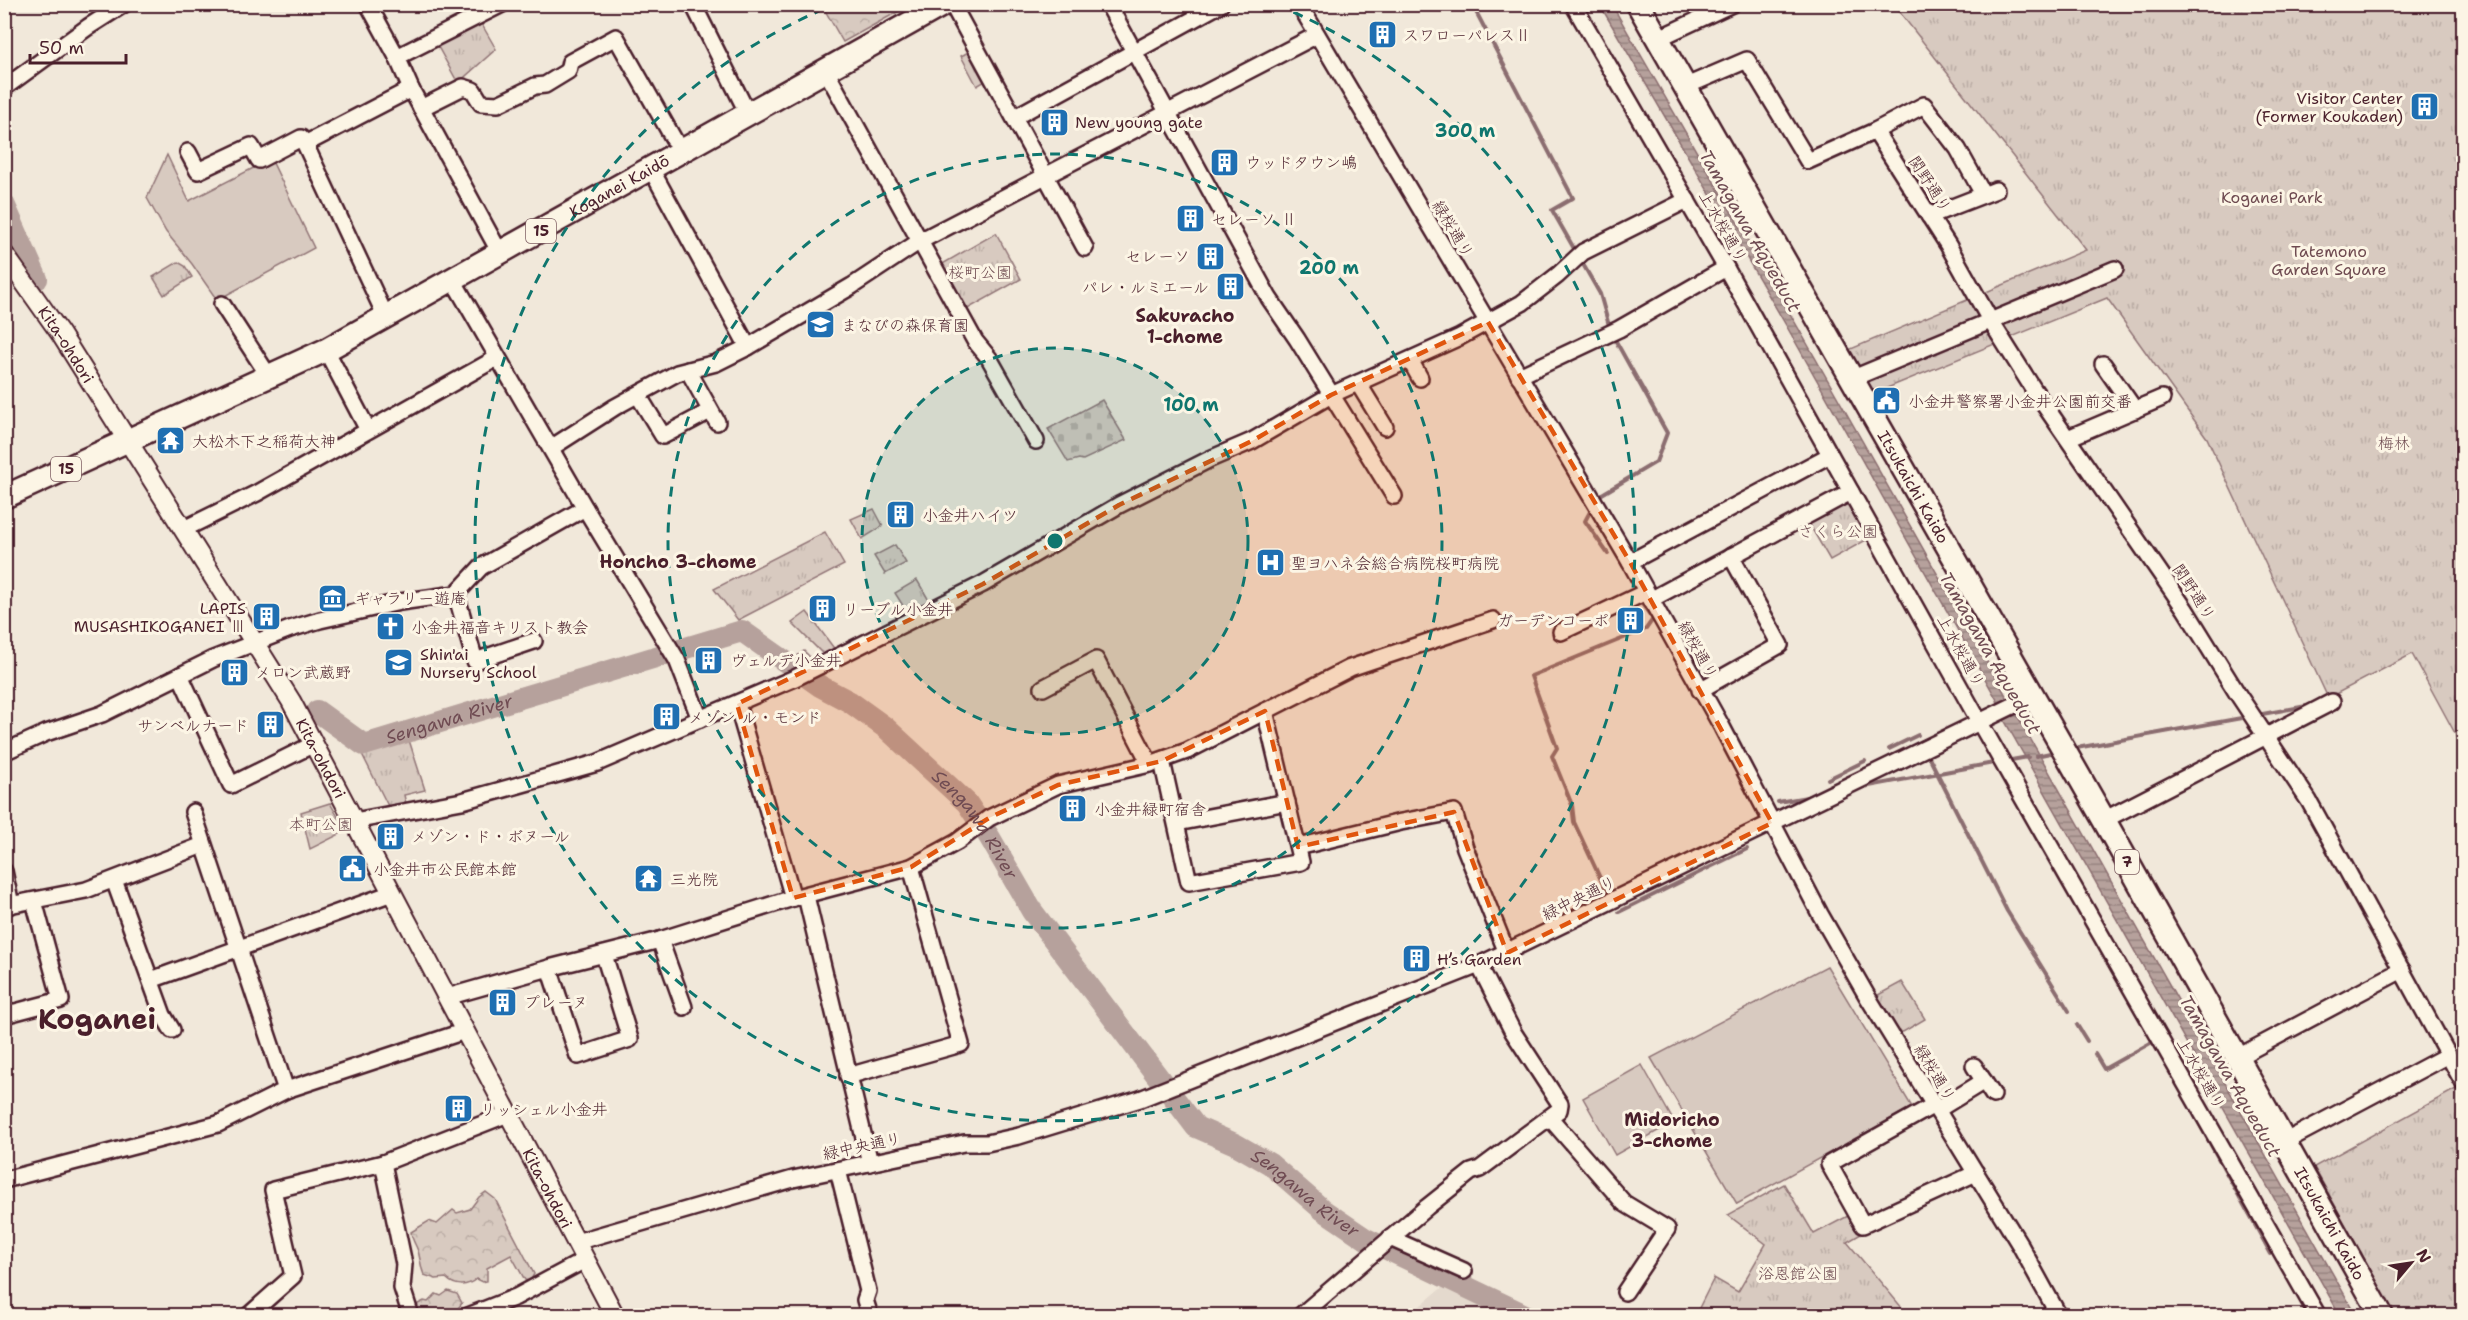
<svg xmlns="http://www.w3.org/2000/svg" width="2468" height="1320" viewBox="0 0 2468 1320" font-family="'Shantell Sans','Klee One',sans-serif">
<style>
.built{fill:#e4d9cd}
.grass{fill:#d8cac0;stroke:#917476;stroke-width:1.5}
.forest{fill:url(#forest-crowns);stroke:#917476;stroke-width:1.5}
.cemetery{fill:url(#cemetery-stones);stroke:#917476;stroke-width:1.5}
.park{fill:url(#park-tufts);stroke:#917476;stroke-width:1.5}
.water{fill:url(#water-rules);stroke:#8b6d6f;stroke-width:1.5}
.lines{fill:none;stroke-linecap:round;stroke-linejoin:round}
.stream{stroke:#8b6d6f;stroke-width:4}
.river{stroke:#b6a19c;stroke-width:22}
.minor-casing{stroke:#4a1f2b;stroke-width:20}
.tertiary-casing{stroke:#4a1f2b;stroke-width:22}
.primary-casing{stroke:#4a1f2b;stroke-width:27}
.minor{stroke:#fcf5e5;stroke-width:15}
.tertiary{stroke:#fcf5e5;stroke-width:18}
.primary{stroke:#fcf5e5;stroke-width:22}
.marked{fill:#e0560e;fill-opacity:0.2;stroke:#e0560e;stroke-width:4.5;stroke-dasharray:12 8;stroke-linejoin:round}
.ring{fill:none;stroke:#0f766e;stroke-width:3;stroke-dasharray:10 8}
.labels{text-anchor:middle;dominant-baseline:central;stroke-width:6;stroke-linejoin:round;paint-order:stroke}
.shield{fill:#fcf5e5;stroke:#7f5f63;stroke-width:1.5}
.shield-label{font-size:15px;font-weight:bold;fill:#4a1f2b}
.poi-label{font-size:16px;fill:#4a1f2b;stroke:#fcf5e5;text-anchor:start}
.street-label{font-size:16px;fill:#4a1f2b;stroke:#fcf5e5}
.park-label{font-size:16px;fill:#6e4a50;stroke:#fcf5e5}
.water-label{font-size:18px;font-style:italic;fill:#704c53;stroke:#fcf5e5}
.neighbourhood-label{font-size:18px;font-weight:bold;fill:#4a1f2b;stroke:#fcf5e5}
.town-label{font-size:28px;font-weight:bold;fill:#4a1f2b;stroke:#fcf5e5}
.centre{fill:#0f766e;stroke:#fcf5e5;stroke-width:3}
.ring-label{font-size:18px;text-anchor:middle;font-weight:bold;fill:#0f766e;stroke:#fcf5e5;stroke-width:6;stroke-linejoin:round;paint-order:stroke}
</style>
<defs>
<pattern id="forest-crowns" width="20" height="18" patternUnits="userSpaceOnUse" patternTransform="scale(1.5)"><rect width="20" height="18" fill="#d8cac0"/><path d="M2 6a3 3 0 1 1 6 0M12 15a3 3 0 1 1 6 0" fill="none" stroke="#bbada5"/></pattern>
<pattern id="cemetery-stones" width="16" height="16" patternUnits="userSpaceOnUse" patternTransform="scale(1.5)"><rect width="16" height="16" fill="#d8cac0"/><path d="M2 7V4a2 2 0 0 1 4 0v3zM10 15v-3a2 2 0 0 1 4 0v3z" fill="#bbada5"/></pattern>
<pattern id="park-tufts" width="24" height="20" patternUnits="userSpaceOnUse" patternTransform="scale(1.5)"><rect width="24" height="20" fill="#d8cac0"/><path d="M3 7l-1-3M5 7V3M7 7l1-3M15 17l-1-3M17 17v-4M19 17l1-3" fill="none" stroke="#bbada5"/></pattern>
<pattern id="water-rules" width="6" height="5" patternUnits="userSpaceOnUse" patternTransform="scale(1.5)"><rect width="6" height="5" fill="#b6a19c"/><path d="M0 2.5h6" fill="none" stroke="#96837f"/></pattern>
</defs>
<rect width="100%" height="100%" fill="#f1e8da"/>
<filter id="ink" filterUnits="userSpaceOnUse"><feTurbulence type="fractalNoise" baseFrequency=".0167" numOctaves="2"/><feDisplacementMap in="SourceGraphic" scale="12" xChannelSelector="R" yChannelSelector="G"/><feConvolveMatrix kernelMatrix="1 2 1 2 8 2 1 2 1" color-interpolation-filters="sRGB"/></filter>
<g filter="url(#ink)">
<path class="built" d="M1444,1286l69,29h-104z"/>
<g class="grass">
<path d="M167,155l22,46 82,-42 43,89 -97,52 -25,-36 -26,-32 -19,-34z"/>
<path d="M1827,966l85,141 -175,97 -86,-146z"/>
<path d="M1642,1065l32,57 -59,33 -32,-57z"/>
</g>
<g class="forest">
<path d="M822,5h88l-67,37z"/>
<path d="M486,1192l9,7 39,75 -4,7 -5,-1 -14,-25 -24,13v13l-5,1 -6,-3c-9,8 -21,8 -30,-1l-10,1 -12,-4c-3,-7 -3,-12 -5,-20 -1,-8 -7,-13 -8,-23l18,-11 8,3 16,-14 4,3 13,-4 9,-12z"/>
<path d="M448,1291l9,3 5,9c-10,17 -28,12 -47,12l3,-11 6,-3 4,1 8,-8 5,2z"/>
</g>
<path class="cemetery" d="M1102,400l24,40 -43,20 -4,-1 -11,3 -20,-33z"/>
<g class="park">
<path d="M1894,5h569v743l-51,-94 -84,44 -121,-260 -100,-140 -237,97 -24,-44 240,-101z"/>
<path d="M481,23l15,26 -38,34 -21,-38z"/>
<path d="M970,51l17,29 -10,6 -16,-30z"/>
<path d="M996,233l25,46 -57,32 -25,-45z"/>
<path d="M178,262l7,4 7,11 -28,18 -11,-18z"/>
<path d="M1846,500l22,39 -38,21 -22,-38z"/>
<path d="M874,509l9,17 -21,13 -11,-20z"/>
<path d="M825,532l19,33 -106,55 -24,-31z"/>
<path d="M895,545l11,18 -21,11 -11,-18z"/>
<path d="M917,580l13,22 -23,10 -12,-19z"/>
<path d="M807,612l29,39 -10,6 -34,-34z"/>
<path d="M804,651l11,11 -12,6 -10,-9z"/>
<path d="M409,740l16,50 -21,5 2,9 -17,4 -28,-56z"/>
<path d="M330,803l16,28 -36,18 -9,-37z"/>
<path d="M1902,982l23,37 -22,13 -8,-2 -18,-28 1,-7z"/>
<path d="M2463,1085v230h-68l-81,-148z"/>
<path d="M1784,1184l30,50 34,-18 13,18 -14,8 61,73 -213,1 19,-38 24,14 28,-48 -38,-29z"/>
</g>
<path class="water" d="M1600,5h12l192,333 552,977h-16l-337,-597 -6,-18 -210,-373z"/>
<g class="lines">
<g class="stream">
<path d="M1472,4l101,194 -21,12 24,42"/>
<path d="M1580,259l20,35 10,35"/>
<path d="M1597,497l59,-35 11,-29 -54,-97"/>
<path d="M1592,508l-7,13 23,33"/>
<path d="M2257,715l55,-10"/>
<path d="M1889,749l29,-14"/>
<path d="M2071,749l176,-32"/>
<path d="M2036,756l19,-4"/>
<path d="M1929,757l78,154 62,100"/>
<path d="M2006,761l22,-4"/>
<path d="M1828,779l37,-18"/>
<path d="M1858,788l141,-26"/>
<path d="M1778,802l35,-6"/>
<path d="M1607,893l-33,-71 -2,-17 -20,-49 5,-8 -26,-72 115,-47 7,-10 -11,-15"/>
<path d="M1619,912l128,-63"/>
<path d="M2077,1025l10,16"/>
<path d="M2095,1054l9,15 50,-28 2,3"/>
<path d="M2195,1116l76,138"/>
</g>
<g class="river">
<path d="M4,204l33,75"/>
<path id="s1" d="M317,711l47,34 378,-114 78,55 30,16 36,26 81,75 23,35 42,73 164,216 39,17 35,20 53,46 43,29 161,77"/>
</g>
<defs>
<g id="minor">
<path d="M368,4l29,53 14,32 89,164"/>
<path d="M693,4l55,110"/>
<path d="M952,4l133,244"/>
<path d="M1108,4l161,294 28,41 97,157"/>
<path d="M1299,4l331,558 92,165 98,187 47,82 153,249 39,71"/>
<path d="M1573,4l153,264 254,455 338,593"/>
<path d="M1657,39l75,-35"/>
<path d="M397,57l105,-53"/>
<path d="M826,71l149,270 14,17 47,83"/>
<path d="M1684,87l63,-27 61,101 67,-30 49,-26 34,44 25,45"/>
<path d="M4,88l84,-61 36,-23"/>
<path d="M421,108l42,-21 10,3 8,13 17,1 37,-18 10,-1 23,-14 2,-9 46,-25 65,115"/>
<path d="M1015,117l206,-113"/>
<path d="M1875,131l73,114 42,75 44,70 151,219 52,84 72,108 155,283"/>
<path d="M188,152l10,19 53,-25 8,14 42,-22 4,6"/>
<path d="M651,169l97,178"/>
<path d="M1929,216l67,-26"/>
<path d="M453,280l132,228 92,152 23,59"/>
<path d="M222,304l48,74"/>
<path d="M386,317l-81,-173 106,-55"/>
<path d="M326,350l42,80"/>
<path d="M1410,360l10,18"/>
<path d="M2103,364l32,46"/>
<path d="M688,370l29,52"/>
<path d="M1519,376l100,-47 107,-61"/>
<path d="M1851,379l264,-110"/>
<path d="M1358,383l27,44"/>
<path d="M638,395l25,41 47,-25"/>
<path d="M2068,438l94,-40"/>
<path d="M551,448l64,-41 62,-34 39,-10 32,-16 104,-61 68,-45 397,-206"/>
<path d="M184,529l73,-36 240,-135"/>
<path d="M1630,562l200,-107"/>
<path d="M456,594l19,67 59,-20"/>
<path d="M1650,600l201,-108"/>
<path d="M1561,632l85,-40"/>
<path d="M180,675l51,110 83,-41"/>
<path d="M1043,688l53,-28 54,104"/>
<path d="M1700,690l80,-45 -49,-89"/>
<path d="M737,704l56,194"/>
<path d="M4,752l42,-19 56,-19 111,-55 77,-30 30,-9 80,-18 56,-8 25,-27 104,-59"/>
<path d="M1162,761l27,121 112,-20 -36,-151"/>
<path d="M193,812l93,278"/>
<path d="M2104,820l228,-118"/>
<path d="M354,821l108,-20 135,-38 198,-85 188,-94 136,-79 91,-46 42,-18 79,-46 129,-58 62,-34 36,-28 25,-23 104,-52"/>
<path d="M1177,823l110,-21"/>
<path d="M1298,847l103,-25 53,-10 11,36 42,105"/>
<path d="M4,871l7,34"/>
<path d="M114,880l49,135 9,15"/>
<path d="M806,896l64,267"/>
<path d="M4,906l82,-16 117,-45"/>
<path d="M660,940l24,67"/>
<path d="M549,968l29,88 52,-17 -26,-84"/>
<path d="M151,980l241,-87"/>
<path d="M447,997l102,-29 111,-28 133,-42 118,-31 46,-25 32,-24 69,-33 92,-21 37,-13 163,-83 143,-48"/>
<path d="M4,1015l57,-15 -27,-99"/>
<path d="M2236,1058l166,-88"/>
<path d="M1974,1066l19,29"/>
<path d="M848,1076l113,-32 -50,-177"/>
<path d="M1934,1105l-105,59 34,61 113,-52"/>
<path d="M1937,1110l47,-29"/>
<path d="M1550,1118l74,85 43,26 -42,63"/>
<path d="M2284,1142l164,-87"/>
<path d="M383,1163l21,101 -2,24 9,28"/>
<path d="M838,1170l30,121 -3,9 5,16"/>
<path d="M4,1180l214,-56 68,-34 179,-59"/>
<path d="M1390,1238l74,33"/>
<path d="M576,1242l217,-63 171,-36h23l32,-7 121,-37 339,-134 554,-269"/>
<path d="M248,1316l45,-40 -20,-86 110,-27 125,-49"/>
<path d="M468,1316l48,-19 69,-37"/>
<path d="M1300,1316l127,-109 44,-35 9,-3 79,-59 1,-6 -47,-72 -34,-67"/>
</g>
<g id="tertiary">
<path id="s2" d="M4,254l56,79 231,368 324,615"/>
</g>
<g id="primary">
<path id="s3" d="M1638,4l466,816 278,496"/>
<path id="s4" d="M4,497l322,-147 618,-346"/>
</g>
</defs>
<use href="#minor" class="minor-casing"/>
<use href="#tertiary" class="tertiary-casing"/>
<use href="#primary" class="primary-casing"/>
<use href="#minor" class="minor"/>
<use href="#tertiary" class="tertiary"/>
<use href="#primary" class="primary"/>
</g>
</g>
<path class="marked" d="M1488,322l142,240 142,261 -265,130 -53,-141 -156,35 -33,-136 -103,50 -104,24 -69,33 -78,49 -118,31 -56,-194 246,-120 136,-79 133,-64 79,-46z"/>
<circle cx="1055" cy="541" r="193" fill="#0f766e" fill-opacity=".12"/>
<g class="ring">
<circle cx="1055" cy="541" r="193"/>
<circle cx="1055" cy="541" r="387"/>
<path d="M1277 5A580 580 0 1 1 833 5"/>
</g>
<defs>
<symbol id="building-square" viewBox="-11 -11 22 22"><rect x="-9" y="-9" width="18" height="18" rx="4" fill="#1f6fb2" stroke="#fcf5e5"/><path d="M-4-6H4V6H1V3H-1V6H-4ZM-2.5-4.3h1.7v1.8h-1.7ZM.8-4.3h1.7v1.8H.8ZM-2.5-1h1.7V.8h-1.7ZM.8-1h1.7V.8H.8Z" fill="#fff"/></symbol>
<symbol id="school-square" viewBox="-11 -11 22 22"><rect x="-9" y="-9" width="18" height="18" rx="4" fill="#1f6fb2" stroke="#fcf5e5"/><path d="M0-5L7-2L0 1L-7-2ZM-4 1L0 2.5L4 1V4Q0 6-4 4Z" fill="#fff"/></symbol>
<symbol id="civic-square" viewBox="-11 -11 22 22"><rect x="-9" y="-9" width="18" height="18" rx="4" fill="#1f6fb2" stroke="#fcf5e5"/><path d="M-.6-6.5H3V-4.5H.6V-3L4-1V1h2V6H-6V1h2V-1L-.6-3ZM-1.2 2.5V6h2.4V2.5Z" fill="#fff"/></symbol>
<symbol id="temple-square" viewBox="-11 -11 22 22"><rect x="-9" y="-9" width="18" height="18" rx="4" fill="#1f6fb2" stroke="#fcf5e5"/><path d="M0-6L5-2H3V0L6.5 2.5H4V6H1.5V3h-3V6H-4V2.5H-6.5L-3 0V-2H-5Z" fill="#fff"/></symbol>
<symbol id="hospital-square" viewBox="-11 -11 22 22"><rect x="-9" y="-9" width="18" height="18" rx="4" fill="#1f6fb2" stroke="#fcf5e5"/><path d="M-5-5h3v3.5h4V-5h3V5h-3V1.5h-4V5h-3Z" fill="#fff"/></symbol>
<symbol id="museum-square" viewBox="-11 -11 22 22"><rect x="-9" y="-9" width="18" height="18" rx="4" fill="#1f6fb2" stroke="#fcf5e5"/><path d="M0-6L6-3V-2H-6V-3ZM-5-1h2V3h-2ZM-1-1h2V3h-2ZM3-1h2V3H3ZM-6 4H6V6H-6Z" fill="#fff"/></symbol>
<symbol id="church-square" viewBox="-11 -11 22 22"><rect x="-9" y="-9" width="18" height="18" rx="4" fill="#1f6fb2" stroke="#fcf5e5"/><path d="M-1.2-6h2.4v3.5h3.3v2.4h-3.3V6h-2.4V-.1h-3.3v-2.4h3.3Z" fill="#fff"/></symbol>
</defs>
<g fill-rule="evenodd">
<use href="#building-square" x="1366" y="18" width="33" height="33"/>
<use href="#building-square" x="2408" y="90" width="33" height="33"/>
<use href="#building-square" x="1038" y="106" width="33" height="33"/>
<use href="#building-square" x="1208" y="146" width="33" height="33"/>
<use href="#building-square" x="1174" y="202" width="33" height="33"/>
<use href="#building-square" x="1194" y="240" width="33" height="33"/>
<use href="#building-square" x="1214" y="270" width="33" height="33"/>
<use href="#school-square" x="804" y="308" width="33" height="33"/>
<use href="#civic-square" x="1870" y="384" width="33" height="33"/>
<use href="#temple-square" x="154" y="424" width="33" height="33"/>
<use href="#building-square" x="884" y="498" width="33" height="33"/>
<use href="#hospital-square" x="1254" y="546" width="33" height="33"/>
<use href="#museum-square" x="316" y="582" width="33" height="33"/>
<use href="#building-square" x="806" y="592" width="33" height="33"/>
<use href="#building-square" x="250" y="600" width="33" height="33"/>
<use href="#building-square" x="1614" y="604" width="33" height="33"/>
<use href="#church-square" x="374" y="610" width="33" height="33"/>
<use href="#building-square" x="692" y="644" width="33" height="33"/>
<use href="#school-square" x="382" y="646" width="33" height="33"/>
<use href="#building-square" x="218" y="656" width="33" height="33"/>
<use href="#building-square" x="650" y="700" width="33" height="33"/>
<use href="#building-square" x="254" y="708" width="33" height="33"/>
<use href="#building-square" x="1056" y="792" width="33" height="33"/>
<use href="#building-square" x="374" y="820" width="33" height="33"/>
<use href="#civic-square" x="336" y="852" width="33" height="33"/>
<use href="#temple-square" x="632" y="862" width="33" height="33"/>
<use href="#building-square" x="1400" y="942" width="33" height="33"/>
<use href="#building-square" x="486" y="986" width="33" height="33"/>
<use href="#building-square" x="442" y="1092" width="33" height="33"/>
</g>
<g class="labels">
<g class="shield">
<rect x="526" y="219" width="30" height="24" rx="4.5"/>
<rect x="51" y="457" width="30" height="24" rx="4.5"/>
<rect x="2115" y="850" width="24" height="24" rx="4.5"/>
</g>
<g class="shield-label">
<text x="541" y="231">15</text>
<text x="66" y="469">15</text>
<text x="2127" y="862">7</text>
</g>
<g class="poi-label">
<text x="1403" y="35">スワローパレスⅡ</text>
<text x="2403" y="98" text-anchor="end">Visitor Center<tspan x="2403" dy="18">(Former Koukaden)</tspan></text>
<text x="1075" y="122">New young gate</text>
<text x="1245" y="162">ウッドタウン嶋</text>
<text x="1211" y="219">セレーソ Ⅱ</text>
<text x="1190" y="256" text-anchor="end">セレーソ</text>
<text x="1209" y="287" text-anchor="end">パレ・ルミエール</text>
<text x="841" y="325">まなびの森保育園</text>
<text x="1908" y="401">小金井警察署小金井公園前交番</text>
<text x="192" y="441">大松木下之稲荷大神</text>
<text x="922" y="515">小金井ハイツ</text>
<text x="1291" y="563">聖ヨハネ会総合病院桜町病院</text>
<text x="354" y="598">ギャラリー遊庵</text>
<text x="246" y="608" text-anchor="end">LAPIS<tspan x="246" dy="18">MUSASHIKOGANEI Ⅲ</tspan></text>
<text x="843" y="609">リーブル小金井</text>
<text x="1609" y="620" text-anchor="end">ガーデンコーポ</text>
<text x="411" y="627">小金井福音キリスト教会</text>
<text x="420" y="654">Shin'ai<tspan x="420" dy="18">Nursery School</tspan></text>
<text x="730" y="660">ヴェルデ小金井</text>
<text x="255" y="672">メロン武蔵野</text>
<text x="688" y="717">メゾン ル・モンド</text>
<text x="249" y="725" text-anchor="end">サンベルナード</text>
<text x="1094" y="809">小金井緑町宿舎</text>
<text x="411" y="836">メゾン・ド・ボヌール</text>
<text x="373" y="869">小金井市公民館本館</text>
<text x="670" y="879">三光院</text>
<text x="1437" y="959">H’s Garden</text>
<text x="524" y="1002">プレーヌ</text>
<text x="480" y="1109">リッシェル小金井</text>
</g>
<g class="street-label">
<text transform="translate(1930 184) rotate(57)">関野通り</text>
<text stroke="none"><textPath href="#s4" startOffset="690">Koganei Kaidō</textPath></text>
<text transform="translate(1723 227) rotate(60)">上水桜通り</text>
<text transform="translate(1453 229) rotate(59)">緑桜通り</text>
<text stroke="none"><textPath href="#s2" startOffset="110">Kita-ohdori</textPath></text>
<text stroke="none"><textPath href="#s3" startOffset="556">Itsukaichi Kaido</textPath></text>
<text transform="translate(2194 592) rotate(57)">関野通り</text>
<text transform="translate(1698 650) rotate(61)">緑桜通り</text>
<text transform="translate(1961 651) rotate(61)">上水桜通り</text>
<text stroke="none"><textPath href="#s2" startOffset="596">Kita-ohdori</textPath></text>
<text transform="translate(1579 898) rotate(-26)">緑中央通り</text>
<text transform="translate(1935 1073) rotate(59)">緑桜通り</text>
<text transform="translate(2201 1074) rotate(60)">上水桜通り</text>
<text transform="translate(862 1146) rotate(-12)">緑中央通り</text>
<text stroke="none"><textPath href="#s2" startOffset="1082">Kita-ohdori</textPath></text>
<text stroke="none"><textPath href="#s3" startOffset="1402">Itsukaichi Kaido</textPath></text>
</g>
<g class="park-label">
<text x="2272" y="197">Koganei Park</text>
<text x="2329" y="251">Tatemono<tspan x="2329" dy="18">Garden Square</tspan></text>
<text x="980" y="272">桜町公園</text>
<text x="2394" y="443">梅林</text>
<text x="1838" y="531">さくら公園</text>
<text x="321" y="824">本町公園</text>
<text x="1798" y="1273">浴恩館公園</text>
</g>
<g class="water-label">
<text transform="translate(1750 231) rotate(60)">Tamagawa Aqueduct</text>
<text transform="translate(1990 653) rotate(60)">Tamagawa Aqueduct</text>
<text stroke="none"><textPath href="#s1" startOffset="147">Sengawa River</textPath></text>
<text stroke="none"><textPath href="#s1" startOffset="759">Sengawa River</textPath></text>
<text transform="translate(2230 1076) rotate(60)">Tamagawa Aqueduct</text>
<text stroke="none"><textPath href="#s1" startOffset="1263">Sengawa River</textPath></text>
</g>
<g class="neighbourhood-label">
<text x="1185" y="316">Sakuracho<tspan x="1185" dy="21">1-chome</tspan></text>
<text x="678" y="562">Honcho 3-chome</text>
<text x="1672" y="1120">Midoricho<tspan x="1672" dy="21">3-chome</tspan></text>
</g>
<g class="town-label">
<text x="97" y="1019">Koganei</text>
</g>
</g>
<circle cx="1055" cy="541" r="9" class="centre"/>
<g class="ring-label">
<text x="1465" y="137">300 m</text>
<text x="1329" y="274">200 m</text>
<text x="1191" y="411">100 m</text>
</g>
<rect width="2468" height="1320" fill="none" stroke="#fcf5e5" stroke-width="24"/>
<rect x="12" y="12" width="2444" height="1296" fill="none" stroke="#4a1f2b" stroke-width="2" filter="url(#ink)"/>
<g transform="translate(2411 1263) rotate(61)" stroke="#fcf5e5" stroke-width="4.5" paint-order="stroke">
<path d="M0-4.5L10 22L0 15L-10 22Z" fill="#4a1f2b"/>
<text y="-9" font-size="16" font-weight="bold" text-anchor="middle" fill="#4a1f2b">N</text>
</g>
<path d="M30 54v9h96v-9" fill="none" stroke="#4a1f2b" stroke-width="3"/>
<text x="39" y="54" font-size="18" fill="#4a1f2b" stroke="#fcf5e5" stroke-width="4.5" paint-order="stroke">50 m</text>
</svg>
